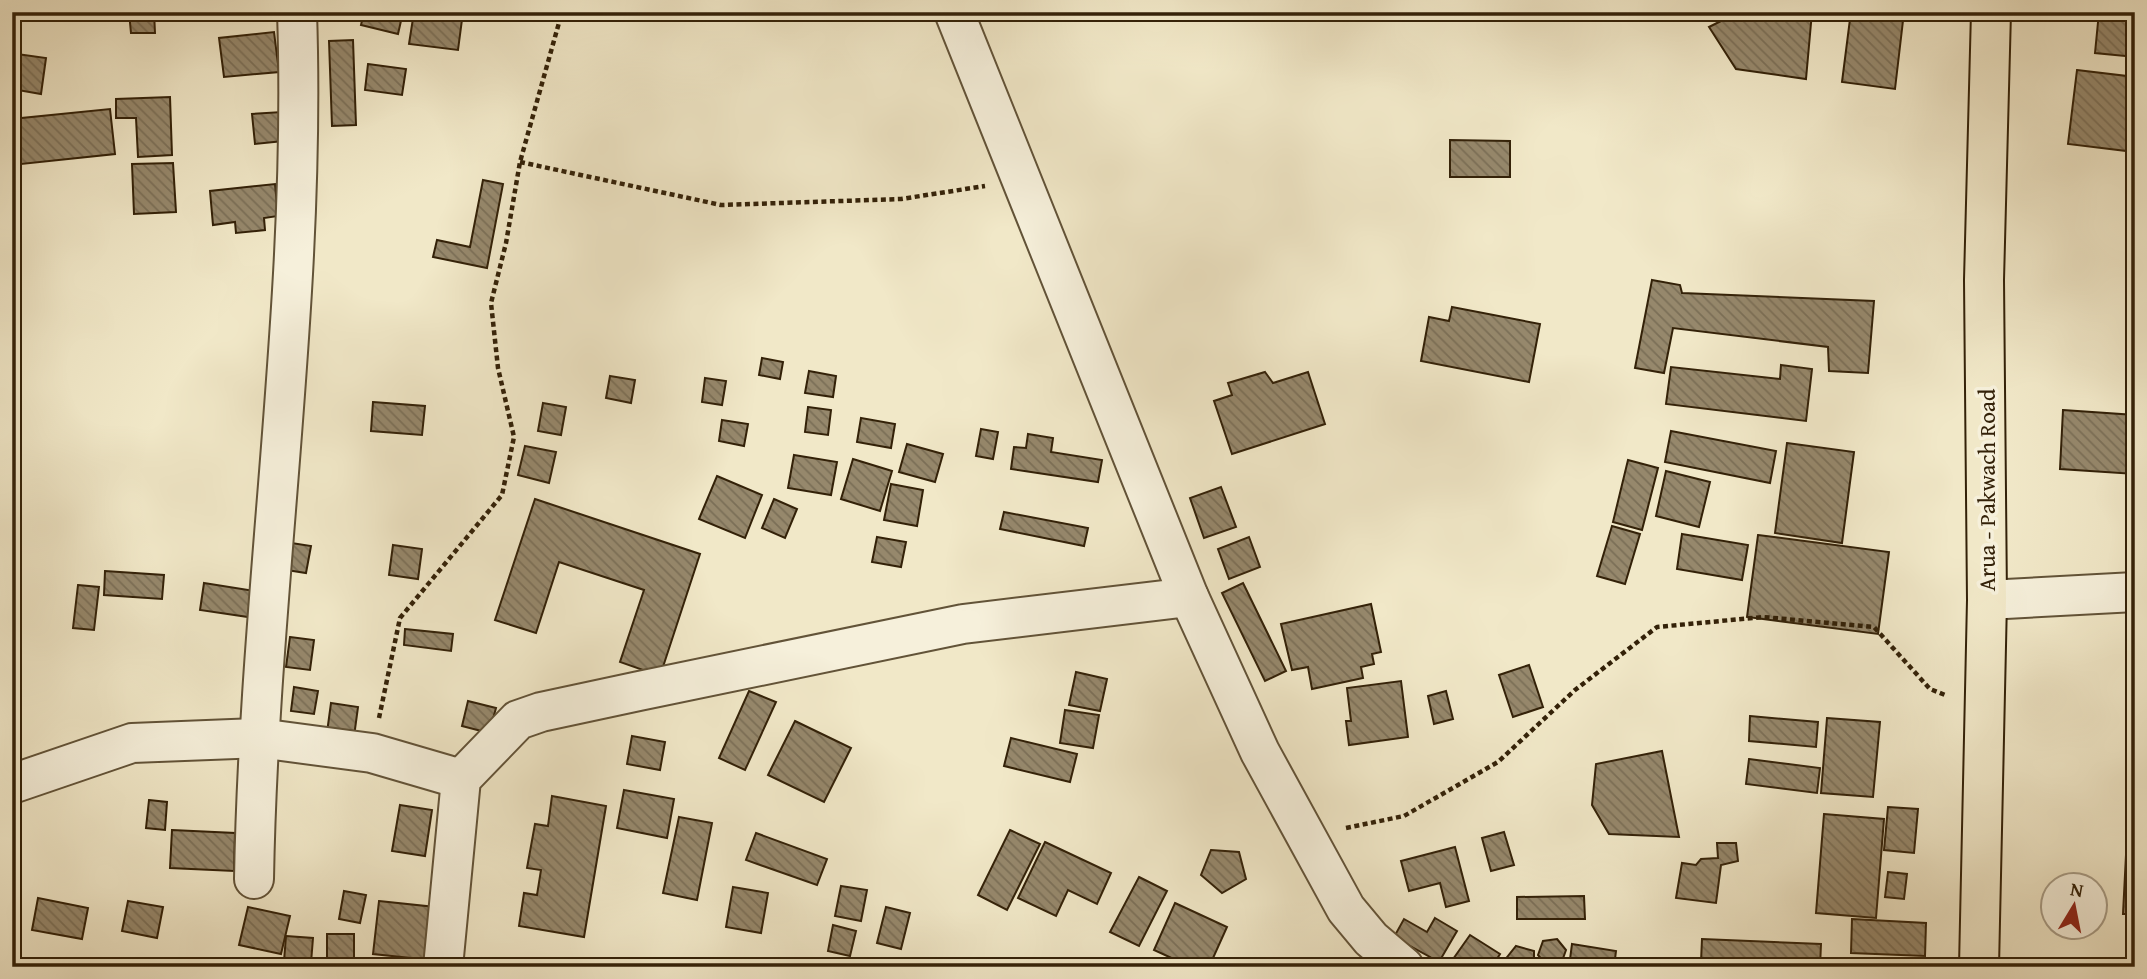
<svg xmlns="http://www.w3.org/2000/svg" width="2147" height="979" viewBox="0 0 2147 979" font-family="'Gentium Book Plus',serif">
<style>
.building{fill:url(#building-back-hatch);stroke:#332108;stroke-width:2}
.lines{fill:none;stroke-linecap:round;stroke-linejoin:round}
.minor-casing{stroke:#625338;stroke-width:42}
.primary-casing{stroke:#332108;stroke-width:42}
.path{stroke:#332108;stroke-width:4.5;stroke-dasharray:5 3.5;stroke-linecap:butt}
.minor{stroke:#f6f0db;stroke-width:38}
.primary{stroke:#f1e8c8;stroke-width:38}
.labels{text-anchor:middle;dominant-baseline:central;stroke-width:7;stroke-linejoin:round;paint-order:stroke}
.street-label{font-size:23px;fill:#332108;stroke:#f6f0db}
</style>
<defs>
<pattern id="building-back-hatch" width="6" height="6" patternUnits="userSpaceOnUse" patternTransform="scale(1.75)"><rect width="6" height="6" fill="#96886c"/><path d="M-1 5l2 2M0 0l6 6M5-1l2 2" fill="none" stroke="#7b6f57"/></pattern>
</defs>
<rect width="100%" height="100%" fill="#f1e8c8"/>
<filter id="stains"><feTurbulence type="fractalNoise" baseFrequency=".00286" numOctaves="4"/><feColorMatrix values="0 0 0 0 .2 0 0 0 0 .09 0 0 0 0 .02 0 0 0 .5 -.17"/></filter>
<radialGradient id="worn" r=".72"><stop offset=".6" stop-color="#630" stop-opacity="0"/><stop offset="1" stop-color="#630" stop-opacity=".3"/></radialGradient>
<g class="building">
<path d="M129,12h25l1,21h-24z"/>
<path d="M364,12h39l-5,22 -37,-9z"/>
<path d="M414,12h49l-5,38 -49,-6z"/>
<path d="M1739,12h23l2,4 1,-4h47l-6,67 -70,-10 -27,-42z"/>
<path d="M1862,12h42l-9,77 -53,-7 8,-63 11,1z"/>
<path d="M2099,12h36v45l-40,-4z"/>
<path d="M274,32l5,40 -55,5 -5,-39z"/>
<path d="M353,40l3,85 -24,1 -3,-85z"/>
<path d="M17,54l29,4 -5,36 -29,-5z"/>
<path d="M368,64l38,5 -4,26 -37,-5z"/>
<path d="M2077,70l58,7v75l-67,-8z"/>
<path d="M170,97l2,58 -34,2 -2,-39h-20v-19z"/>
<path d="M110,109l5,45 -103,11v-46z"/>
<path d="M282,112l1,29 -28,3 -3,-30z"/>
<path d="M1450,140l60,1v36h-60z"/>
<path d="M173,163l3,49 -42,2 -2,-50z"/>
<path d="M483,180l20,4 -16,84 -54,-11 4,-17 33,7z"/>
<path d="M275,184l3,32 -14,2 1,12 -29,3 -1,-11 -22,3 -3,-34z"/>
<path d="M1652,280l28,5 2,8 192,8 -6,72 -39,-2 -1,-24 -155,-19 -9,45 -29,-5z"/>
<path d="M1452,307l88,17 -11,58 -108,-21 8,-44 20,4z"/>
<path d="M762,358l21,4 -3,17 -21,-4z"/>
<path d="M1781,365l31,4 -6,52 -140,-17 5,-37 109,12z"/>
<path d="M809,371l27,5 -3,21 -28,-4z"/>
<path d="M1265,372l8,11 35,-11 17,52 -93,30 -18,-53 18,-6 -4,-12z"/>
<path d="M610,376l25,4 -4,23 -25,-5z"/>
<path d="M705,378l21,3 -4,24 -20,-3z"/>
<path d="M373,402l52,4 -3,29 -51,-4z"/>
<path d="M543,403l23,4 -5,28 -23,-4z"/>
<path d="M808,407l23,3 -3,25 -23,-3z"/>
<path d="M2063,410l72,5v59l-75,-5z"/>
<path d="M861,418l34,6 -4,24 -34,-6z"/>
<path d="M722,420l26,4 -4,22 -25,-5z"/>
<path d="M981,429l17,3 -5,27 -17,-3z"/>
<path d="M1671,431l105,20 -6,32 -105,-21z"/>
<path d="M1028,434l25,4 -2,14 51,8 -4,22 -87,-13 3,-22 12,1z"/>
<path d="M1787,443l67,9 -12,91 -67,-10z"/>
<path d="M907,444l36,10 -8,28 -36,-10z"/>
<path d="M525,446l31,6 -7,31 -31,-8z"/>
<path d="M794,455l43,7 -6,33 -43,-7z"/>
<path d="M853,459l39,12 -12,40 -39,-12z"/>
<path d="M1628,460l30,8 -16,62 -29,-8z"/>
<path d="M1666,471l44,11 -11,45 -43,-11z"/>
<path d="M717,476l45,19 -17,43 -46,-19z"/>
<path d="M891,484l32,6 -6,36 -33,-6z"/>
<path d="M1221,487l15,40 -32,11 -14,-40z"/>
<path d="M535,499l165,55 -40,122 -40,-14 24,-72 -85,-28 -23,71 -41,-13z"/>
<path d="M774,499l23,10 -12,29 -23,-10z"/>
<path d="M1004,512l84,16 -4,18 -84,-17z"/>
<path d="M1612,526l28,8 -15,50 -28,-8z"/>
<path d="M1682,534l66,11 -6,35 -65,-11z"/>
<path d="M1758,535l131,17 -11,82 -131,-17z"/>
<path d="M877,537l29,5 -5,25 -29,-5z"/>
<path d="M1249,537l11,30 -31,12 -11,-30z"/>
<path d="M285,542l26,4 -5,27 -26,-4z"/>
<path d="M393,545l29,4 -4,30 -29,-4z"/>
<path d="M105,571l59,4 -2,24 -58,-4z"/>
<path d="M204,583l56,9 -5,26 -55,-8z"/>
<path d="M1243,583l43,88 -21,10 -43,-88z"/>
<path d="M78,585l21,2 -5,43 -21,-2z"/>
<path d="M1371,604l10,48 -9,2 2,10 -13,3 2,11 -51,11 -4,-22 -16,3 -11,-46z"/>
<path d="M405,629l48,5 -2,17 -47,-6z"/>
<path d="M290,637l24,3 -4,30 -24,-3z"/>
<path d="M1529,665l14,42 -30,10 -14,-42z"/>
<path d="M1076,672l31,7 -7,32 -31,-6z"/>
<path d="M1401,681l7,56 -59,8 -3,-24h5l-4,-33z"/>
<path d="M294,687l24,4 -4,23 -23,-3z"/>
<path d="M749,691l27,11 -31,68 -26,-12z"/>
<path d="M1446,691l7,28 -19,5 -6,-28z"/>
<path d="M468,701l28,7 -7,25 -27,-7z"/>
<path d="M331,703l27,4 -5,37 -27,-4z"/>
<path d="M1065,710l34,5 -6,33 -33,-5z"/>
<path d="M1750,716l68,6 -2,25 -67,-6z"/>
<path d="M1827,718l53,4 -7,75 -52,-4z"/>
<path d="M795,721l56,27 -27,54 -56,-27z"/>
<path d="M632,736l33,6 -5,28 -33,-6z"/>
<path d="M1011,738l66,16 -7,28 -66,-16z"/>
<path d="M1662,751l17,86 -70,-3 -17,-29 4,-41z"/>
<path d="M1749,759l71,9 -3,25 -71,-9z"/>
<path d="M624,790l50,9 -7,39 -50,-10z"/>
<path d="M552,796l54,10 -22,131 -65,-11 5,-33 13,2 4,-25 -14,-2 8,-44 13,2z"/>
<path d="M149,800l18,2 -2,28 -19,-2z"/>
<path d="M400,805l32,5 -7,46 -33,-5z"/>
<path d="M1888,807l30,2 -4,44 -30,-3z"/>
<path d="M1824,814l60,5 -8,99 -60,-5z"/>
<path d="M679,817l33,6 -15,77 -34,-7z"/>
<path d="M172,830l63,3 -1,38 -64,-3z"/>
<path d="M1010,830l30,14 -33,66 -29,-15z"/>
<path d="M1504,832l10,33 -23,6 -9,-33z"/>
<path d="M756,833l71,26 -10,26 -71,-25z"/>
<path d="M1045,842l66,31 -14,31 -29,-14 -12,26 -38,-18z"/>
<path d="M1717,843h19l2,18 -17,4 -5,38 -40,-5 6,-35 14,2 5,-6 17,-1z"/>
<path d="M1455,847l14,54 -23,6 -6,-24 -31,8 -8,-30z"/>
<path d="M1211,850l28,2 7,27 -24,14 -21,-18z"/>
<path d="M2126,855h9v59h-12z"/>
<path d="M1888,872l19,2 -3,25 -19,-2z"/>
<path d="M1139,877l28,14 -28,55 -29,-14z"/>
<path d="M841,886l26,4 -6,31 -26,-5z"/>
<path d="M733,887l35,6 -7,40 -35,-6z"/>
<path d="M344,891l22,4 -6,28 -21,-4z"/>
<path d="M1584,896l1,23h-68v-22z"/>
<path d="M38,898l50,10 -6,31 -50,-9z"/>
<path d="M128,901l35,6 -6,31 -35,-7z"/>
<path d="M379,901l56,6 -5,53 -57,-6z"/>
<path d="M1175,903l52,24 -18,40h-18l-37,-17z"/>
<path d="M248,907l42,9 -9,38 -42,-9z"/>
<path d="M886,907l24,6 -9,36 -24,-6z"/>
<path d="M1435,918l22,13 -18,31 -45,-25 10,-18 23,13z"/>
<path d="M1852,919l74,4 -1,33 -74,-3z"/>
<path d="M833,925l23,6 -6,25 -22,-5z"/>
<rect x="327" y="934" width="27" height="28"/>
<path d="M1470,935l30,19 -8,13h-34l-7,-5z"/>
<path d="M286,936l27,2 -2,25 -27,-2z"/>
<path d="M1557,939l9,11 -5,14 -14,2 -9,-11 5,-14z"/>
<path d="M1702,939l119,5 -1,23 -119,-5z"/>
<path d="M1572,944l44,7 -2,16h-45z"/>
<path d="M1516,946l18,5v16h-26l-4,-6z"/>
</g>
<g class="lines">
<defs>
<g id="minor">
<path d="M954,12l235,585 71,155 86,157 25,30 33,28"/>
<path d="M1987,600l148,-8"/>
<path d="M12,784l120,-41 127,-5 113,15 89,26"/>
<path d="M254,879c5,-289 53,-577 43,-867"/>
<path d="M443,967l18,-188 57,-59 23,-8 98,-21 324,-67 226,-27"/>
</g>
<path id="primary" d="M1979,967l8,-367 -3,-320 7,-268"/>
</defs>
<use href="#minor" class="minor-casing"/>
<use href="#primary" class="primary-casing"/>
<g class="path">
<path d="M520,162l201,43 180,-6 84,-13"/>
<path d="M379,718l21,-100 102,-123 12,-58 -16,-69 -7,-65 15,-60 14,-81 42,-150"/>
<path d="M1346,828l58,-12 94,-54 77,-72 82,-63 106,-10 111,10 56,62 15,6"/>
</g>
<use href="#minor" class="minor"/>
<use href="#primary" class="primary"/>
</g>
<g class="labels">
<g class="street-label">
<text transform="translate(1986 490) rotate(-90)">Arua - Pakwach Road</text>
</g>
</g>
<rect width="2147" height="979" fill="none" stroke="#f1e8c8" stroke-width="42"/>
<rect x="14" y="14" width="2119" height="951" fill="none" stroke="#332108" stroke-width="3.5"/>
<rect x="21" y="21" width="2105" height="937" fill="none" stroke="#332108" stroke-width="2"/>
<g transform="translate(2074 906) rotate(10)"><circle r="33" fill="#f6f0db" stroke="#a89d87" stroke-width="2"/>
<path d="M0-5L12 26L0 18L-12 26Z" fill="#8f2418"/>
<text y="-10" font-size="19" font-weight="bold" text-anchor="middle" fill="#332108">N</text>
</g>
<rect width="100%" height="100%" filter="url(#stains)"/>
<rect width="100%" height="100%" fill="url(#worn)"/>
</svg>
